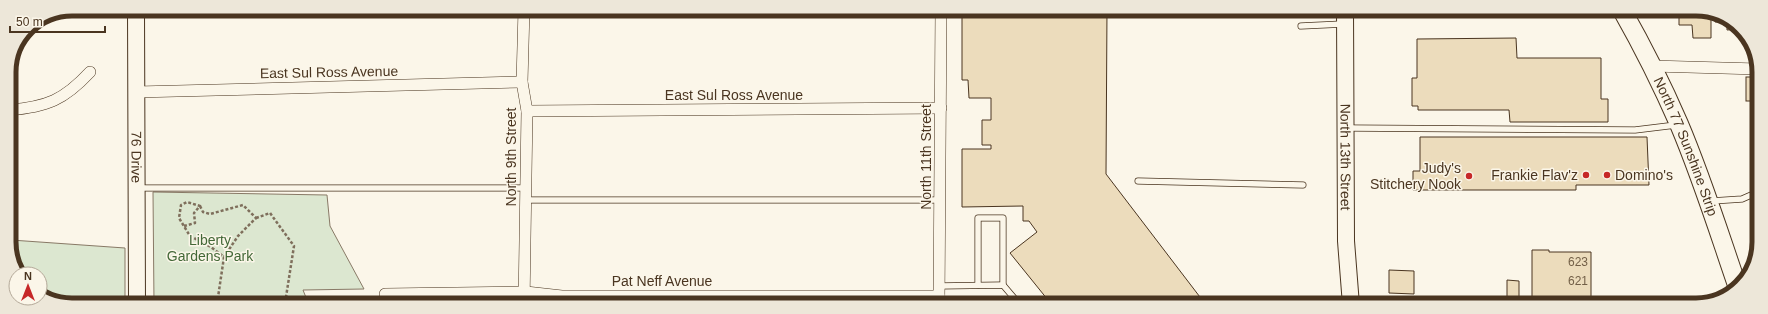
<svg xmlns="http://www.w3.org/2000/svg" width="1768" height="314" viewBox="0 0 1768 314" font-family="Arial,sans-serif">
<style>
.green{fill:#dce7d0;stroke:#887966}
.building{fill:#ecdcbc;stroke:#4a3520}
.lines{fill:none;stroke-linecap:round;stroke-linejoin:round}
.lane-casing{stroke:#4a3520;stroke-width:7}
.street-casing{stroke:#4a3520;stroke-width:12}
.secondary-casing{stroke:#4a3520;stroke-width:18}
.primary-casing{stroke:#4a3520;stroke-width:20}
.path{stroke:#7f6f5c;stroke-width:2.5;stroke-dasharray:3 2;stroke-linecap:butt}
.lane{stroke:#fbf6e9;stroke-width:5.5}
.street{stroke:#fbf6e9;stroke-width:11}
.secondary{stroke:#fbf6e9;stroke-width:16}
.primary{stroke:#fbf6e9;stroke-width:18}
.poi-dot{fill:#c62828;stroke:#fbf6e9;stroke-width:1.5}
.labels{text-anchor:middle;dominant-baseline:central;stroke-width:3;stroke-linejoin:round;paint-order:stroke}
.number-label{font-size:12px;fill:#725f47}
.street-label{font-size:14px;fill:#4a3520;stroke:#fbf6e9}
.poi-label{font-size:14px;fill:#4a3520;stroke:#fbf6e9;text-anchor:end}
.park-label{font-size:14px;fill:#436837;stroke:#fbf6e9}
.rim{fill:none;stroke:#4a3520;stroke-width:5}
</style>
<rect width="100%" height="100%" fill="#fbf6e9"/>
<g class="green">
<path d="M153,192l174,3 3,31 34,63 -61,1 6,15 -155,-1z"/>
<path d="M11,240l114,8v56h-61l-24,-11v-19h-19l-10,-16z"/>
</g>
<g class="building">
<path d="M964,9h143l-1,165 97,127v4h-151l-42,-52 27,-21 -8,-11h-6v-15l-61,1v-58h29v-4h-9v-25h9v-22h-22l-1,-18h-6v-67h2z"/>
<path d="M1679,10h13l2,4h17v24h-18l-1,-13h-13z"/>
<path d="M1715,15l25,12 1,2 -14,1v-8h-12z"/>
<path d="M1516,38l1,20h84v41h7v23h-98l-1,-12h-91v-4h-6v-28h5v-39z"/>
<rect x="1746" y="77" width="12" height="24"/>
<path d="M1420,137h227l2,48h-73v5h-163v-19h7z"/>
<path d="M1532,250h17v2h42v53h-59z"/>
<path d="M1389,270l25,1v23l-25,-1z"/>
<path d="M1507,280l12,1v24h-12z"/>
</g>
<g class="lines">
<defs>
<g id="lane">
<path d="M1301,26l42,-2"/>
<path d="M1347,128l288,2 41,-5"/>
<path d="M1138,181l165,4"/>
<path d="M137,188c130,1 259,-1 389,0"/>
<path d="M527,200h413"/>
<path d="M1712,201l30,-2 16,-7"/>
<path d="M978,285v-67h25v67"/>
<path d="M939,286l64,-1 17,20"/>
</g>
<g id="street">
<path d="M524,9l-2,73 5,29 -3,194"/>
<path d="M1652,66l106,3"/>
<path d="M137,92l385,-10"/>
<path d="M9,110c38,-3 55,-10 81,-38"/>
<path d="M527,111l414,-3"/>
<path d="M385,294l141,-2 36,4h377"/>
<path d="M939,305l2,-296"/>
</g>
<g id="secondary">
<path id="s1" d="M136,9l1,295"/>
<path id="s2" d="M1345,9l1,232 5,64"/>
</g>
<g id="primary">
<path id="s3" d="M1622,10c21,37 40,75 57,114 23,54 40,109 59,164"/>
</g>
</defs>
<use href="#lane" class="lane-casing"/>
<use href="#street" class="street-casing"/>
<use href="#secondary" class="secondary-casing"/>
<use href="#primary" class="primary-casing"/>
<g class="path">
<path d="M200,206l3,6 7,2 33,-9 13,13 -18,18 -14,21"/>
<path d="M256,218l14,-5 24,33 -8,51 -5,8"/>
<path d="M184,226l11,-3 -1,-10 6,-7 -13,-4 -6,3 -2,13 11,18 21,11 13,10 -7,47"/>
<path d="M40,292l16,3 12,9"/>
</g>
<use href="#lane" class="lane"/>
<use href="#street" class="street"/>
<use href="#secondary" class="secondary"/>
<use href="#primary" class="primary"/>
</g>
<g class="poi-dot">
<circle cx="1586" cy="175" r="4"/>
<circle cx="1607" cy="175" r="4"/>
<circle cx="1469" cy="176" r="4"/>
</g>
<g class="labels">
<g class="number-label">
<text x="1578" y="262">623</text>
<text x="1578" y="281">621</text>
</g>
<g class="street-label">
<text transform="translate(329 72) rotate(-1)">East Sul Ross Avenue</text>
<text x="734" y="95">East Sul Ross Avenue</text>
<text stroke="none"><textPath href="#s3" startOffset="151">North 77 Sunshine Strip</textPath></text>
<text stroke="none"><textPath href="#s1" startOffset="148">76 Drive</textPath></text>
<text transform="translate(511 157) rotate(-90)">North 9th Street</text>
<text transform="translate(926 157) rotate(-90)">North 11th Street</text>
<text stroke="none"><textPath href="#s2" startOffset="148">North 13th Street</textPath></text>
<text x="662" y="281">Pat Neff Avenue</text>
</g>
<g class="poi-label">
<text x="1461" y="168">Judy's<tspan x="1461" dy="16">Stitchery Nook</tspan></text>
<text x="1578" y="175">Frankie Flav'z</text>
<text x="1615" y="175" text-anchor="start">Domino's</text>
</g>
<g class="park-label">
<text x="210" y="240">Liberty<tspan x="210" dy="16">Gardens Park</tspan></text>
</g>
</g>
<path d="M0 0H1768V314H0ZM72 16H1696A56 56 0 0 1 1752 72V242A56 56 0 0 1 1696 298H72A56 56 0 0 1 16 242V72A56 56 0 0 1 72 16Z" fill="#ede7d9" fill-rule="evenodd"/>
<path class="rim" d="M72 16H1696A56 56 0 0 1 1752 72V242A56 56 0 0 1 1696 298H72A56 56 0 0 1 16 242V72A56 56 0 0 1 72 16Z"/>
<g transform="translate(28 286)"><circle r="19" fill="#fbf6e9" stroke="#b4a999"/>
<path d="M0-3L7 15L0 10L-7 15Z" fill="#c62828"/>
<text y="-6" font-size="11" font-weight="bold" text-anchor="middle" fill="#4a3520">N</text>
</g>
<path d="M10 26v6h95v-6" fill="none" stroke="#4a3520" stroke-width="2"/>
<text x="16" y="26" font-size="12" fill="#4a3520" stroke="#fbf6e9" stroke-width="3" paint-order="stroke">50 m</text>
</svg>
